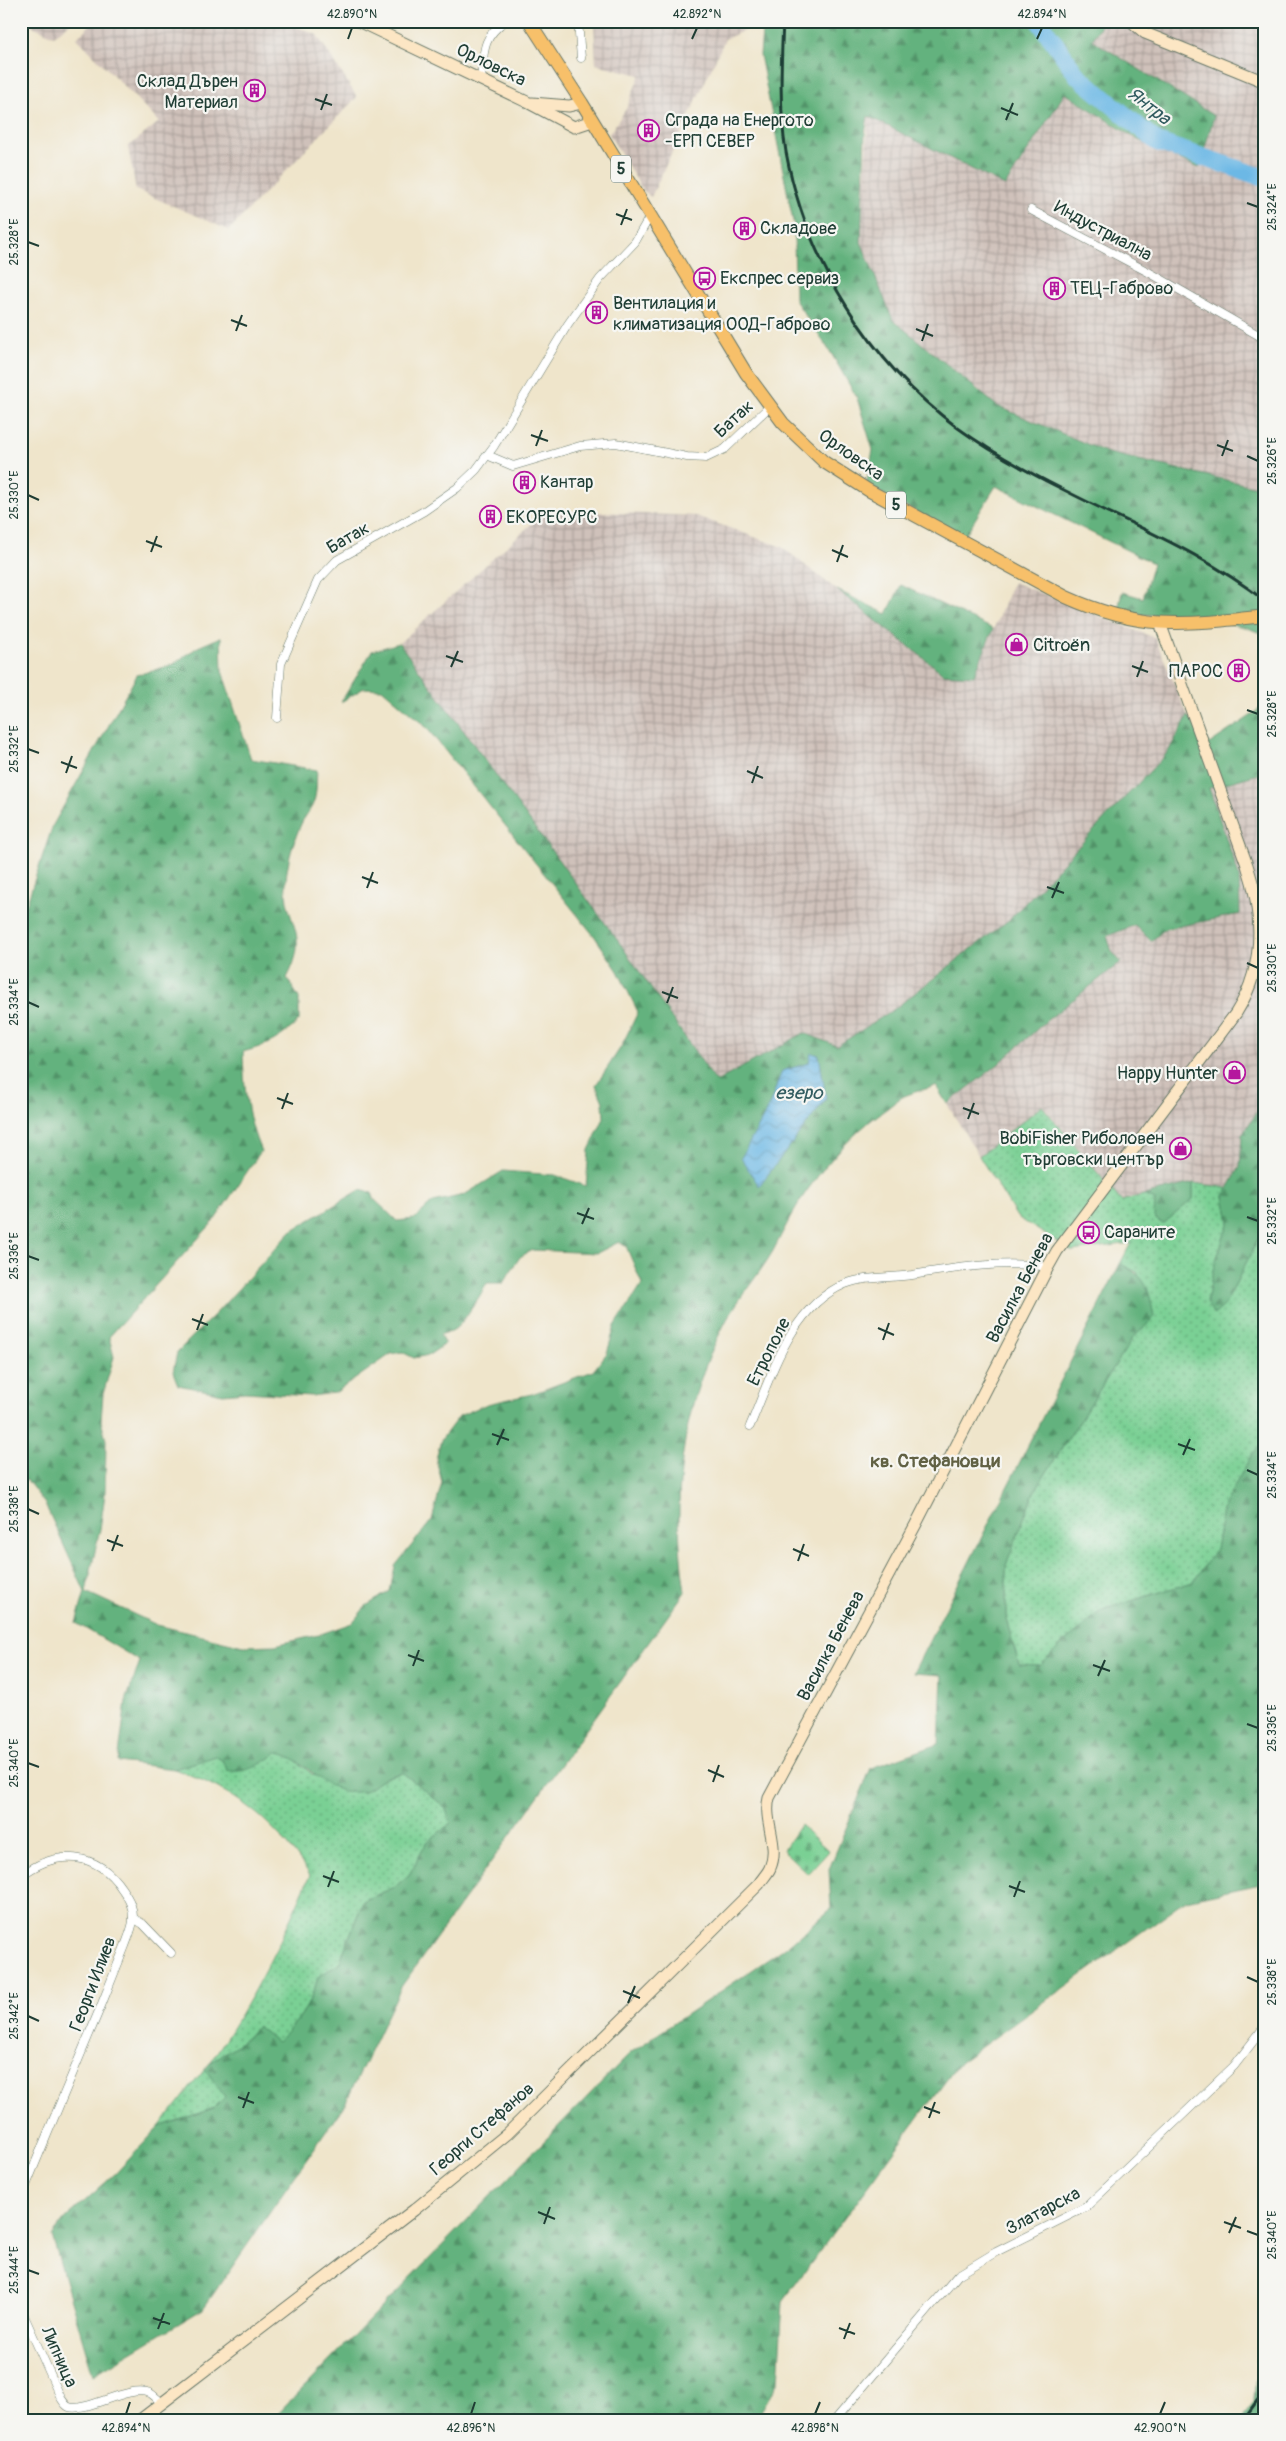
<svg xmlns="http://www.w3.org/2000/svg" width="1286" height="2441" viewBox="0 0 1286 2441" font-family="Pangolin,sans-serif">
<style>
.industrial{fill:url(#industrial-grid)}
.grass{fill:url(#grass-dots);stroke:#4c8664}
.forest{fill:url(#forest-firs);stroke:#417859;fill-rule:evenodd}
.cemetery{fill:url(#cemetery-stones);stroke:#4c8664}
.water{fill:url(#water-waves);stroke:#467a8c}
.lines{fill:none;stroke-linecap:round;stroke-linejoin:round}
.river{stroke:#6cb8e5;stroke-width:18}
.street-casing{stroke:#687869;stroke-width:9}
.secondary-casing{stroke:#687869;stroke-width:13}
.primary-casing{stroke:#687869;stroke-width:14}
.street{stroke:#fff;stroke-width:8}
.secondary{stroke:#fce6c4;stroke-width:11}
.primary{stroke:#f7c06b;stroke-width:12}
.rail{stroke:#1f3d34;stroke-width:3}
.ticks{fill:none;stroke:#1f3d34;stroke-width:2}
.labels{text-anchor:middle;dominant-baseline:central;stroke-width:4.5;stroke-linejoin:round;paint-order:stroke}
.shield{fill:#f6f6f2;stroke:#60746d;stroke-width:1}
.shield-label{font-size:16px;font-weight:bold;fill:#1f3d34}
.street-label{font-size:18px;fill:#1f3d34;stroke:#f6f6f2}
.poi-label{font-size:18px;fill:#1f3d34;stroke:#f6f6f2;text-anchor:start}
.water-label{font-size:19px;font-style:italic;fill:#325c60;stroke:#f6f6f2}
.neighbourhood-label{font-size:19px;font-weight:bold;fill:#616144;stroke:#f6f6f2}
.neatline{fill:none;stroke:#1f3d34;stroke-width:2}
.ticks-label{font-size:12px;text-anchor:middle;fill:#1f3d34}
</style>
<defs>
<pattern id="industrial-grid" width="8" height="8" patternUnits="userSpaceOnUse" patternTransform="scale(1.25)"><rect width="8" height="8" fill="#cfc1ba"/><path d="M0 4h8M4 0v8" fill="none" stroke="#a79e98"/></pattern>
<pattern id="grass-dots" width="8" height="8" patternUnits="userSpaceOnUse" patternTransform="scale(1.25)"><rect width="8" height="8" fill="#7ad094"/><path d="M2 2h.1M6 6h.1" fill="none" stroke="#63aa7a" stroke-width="1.8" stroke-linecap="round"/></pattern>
<pattern id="forest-firs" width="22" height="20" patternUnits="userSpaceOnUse" patternTransform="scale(1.25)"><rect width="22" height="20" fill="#63b27e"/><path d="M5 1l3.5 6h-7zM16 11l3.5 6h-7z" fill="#519268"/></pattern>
<pattern id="cemetery-stones" width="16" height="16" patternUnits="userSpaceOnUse" patternTransform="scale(1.25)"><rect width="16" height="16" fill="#7ad094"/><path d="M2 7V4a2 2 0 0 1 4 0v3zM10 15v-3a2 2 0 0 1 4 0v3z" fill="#63aa7a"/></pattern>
<pattern id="water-waves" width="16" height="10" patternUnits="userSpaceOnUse" patternTransform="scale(1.25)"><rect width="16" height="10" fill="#6cb8e5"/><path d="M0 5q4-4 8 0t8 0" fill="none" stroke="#5897ba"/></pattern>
</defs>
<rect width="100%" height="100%" fill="#f6f6f2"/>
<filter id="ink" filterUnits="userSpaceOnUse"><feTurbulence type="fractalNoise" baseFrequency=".02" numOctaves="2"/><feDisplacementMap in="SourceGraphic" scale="10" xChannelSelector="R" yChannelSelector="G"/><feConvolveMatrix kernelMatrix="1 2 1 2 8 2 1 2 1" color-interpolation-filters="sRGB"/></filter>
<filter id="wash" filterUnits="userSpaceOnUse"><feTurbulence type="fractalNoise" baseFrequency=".0096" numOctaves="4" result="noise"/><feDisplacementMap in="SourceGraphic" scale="20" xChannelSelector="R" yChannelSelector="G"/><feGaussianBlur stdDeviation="1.12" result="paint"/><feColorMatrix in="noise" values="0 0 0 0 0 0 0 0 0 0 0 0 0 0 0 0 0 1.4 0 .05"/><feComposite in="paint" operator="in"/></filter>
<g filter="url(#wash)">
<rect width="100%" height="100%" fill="#efe5cb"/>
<g class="industrial">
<path d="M22,21h50l-18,15z"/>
<path d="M94,21h189l34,14 40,62 -128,133 -93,-40 -8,-43 31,-25 -82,-84z"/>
<path d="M594,21h158l-2,7 -25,11 -74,158 -9,-8 -33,-55 17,-25 14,-34 -44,-11z"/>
<path d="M1265,21v469l-157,-37 -111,-47 -104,-86 -32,-78 7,-126 137,70 60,-93 73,47 76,-24 -123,-76 12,-18z"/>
<path d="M547,510l149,6 86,31 162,127 30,2 39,-94 142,56 33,78 -20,36 -158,167 -117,91 -56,36 -33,-13 -88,49 -95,-137 -222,-302z"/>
<path d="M1265,772v328l-23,35 -2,32 -12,21 -35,-5 -72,18 -78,-95 -64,50 -32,-52 48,-37 51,-46 75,-59 -9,-10 -5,-16 28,-11 16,16 14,-12 75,-15 -1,-38 -30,-88z"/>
</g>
<g class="grass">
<path d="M1042,1106l79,95 23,-6 11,5v18l8,6 30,-25v-16l35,5 -4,8 5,25 -16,49 -6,33 18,2 40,-80v217l-13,12 -28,52 -8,43 -23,33 -91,28 -44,38 -18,18 -21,-1 -13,-46v-54l28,-73 98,-153 22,-22 -17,-45 -17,-8 11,-21 -59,8 -55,-34 -38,-61z"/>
<path d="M278,1752l10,2 25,21 51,16 23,-14 16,-4 42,34 6,16 -24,19 -18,33 -16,13 -30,13 -24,63 -21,13c-7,29 -20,45 -41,66l-20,-17 -10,12 -37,25c40,-60 72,-122 100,-188 -36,-55 -74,-84 -136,-106l42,-13 8,6 3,8 37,-8z"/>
<path d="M205,2069l21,28 -11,11 -56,19z"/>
</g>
<g class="forest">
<path d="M763,21h343l-3,1 -11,18 122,76 -15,52 -61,-28 -73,-47 -60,93 -137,-70 -3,17 -4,109 32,78 104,86 111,47 157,36v146l-17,-7 -52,-12 -79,-2 5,-22 21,6 10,-35 -157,-77 -32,51 -98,-52 7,-35 -16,-52 -26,-45 -36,-53 -1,-74 -34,-171z"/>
<path d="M901,585l92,44 -19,47 -30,-2 -107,-84 50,24z"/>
<path d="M221,637l1,34 29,88 66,11c-1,10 0,22 -3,31 -2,7 -8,14 -12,21 -8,17 -15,40 -16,59 -3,42 26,50 1,97l12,20v23c-19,18 -30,24 -56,31 1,34 4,68 18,99l-47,70 -105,116 5,20 -11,37 -2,27 5,19 -1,54 -5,35 -14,63 71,33 87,21 31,-1 43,-10 34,-12 14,-17 24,-15 5,-25 37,-46 10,-38 -6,-23 5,-19 18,-24 28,-12 45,-10 61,-23 14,-18 8,-27 27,-42 -16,-38 -7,-4 -22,11 -65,-3 -12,7 -17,26h-16c-4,9 -25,41 -32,46 -4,3 -11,4 -15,6l5,9 -16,11 -15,3 -12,-6 -11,2 -56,39 -24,3 -66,-4 -22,2 -45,-9 -5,-13 4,-20 42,-42 72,-79 69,-41 12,3 3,7 22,21 17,-2 19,-17 31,-7 39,-24 52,4 31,11 3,-36 15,-32 -1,-16 -7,-17 25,-38 17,-35 -20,-41 -23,-34 -169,-210 -44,-38 -18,-1 -23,14 31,-51 27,-8 222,302 95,137 88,-49 33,13 56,-36 117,-91 158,-167 20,-36 21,28 46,-31 10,-12v71l-56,16 30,88 1,38 -75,15 -14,12 -16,-16 -28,11 5,16 9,10 -75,59 -51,46 -48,37 -11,-18c-9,3 -20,5 -29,9 -9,3 -17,12 -25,17 -32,23 -60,56 -82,89 -10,16 -18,33 -27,50 -14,24 -34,46 -48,72 -45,86 -54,174 -40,269l-284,395 -56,117 -142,205 -110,66 -41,-139 13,-17 51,-46 43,-46 55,-19 11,-11 -20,-28 5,-6 37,-25 10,-12 20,16c21,-20 34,-36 41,-65l21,-13 24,-63 30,-13 16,-13 18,-33 24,-19 -6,-16 -42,-34c-5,1 -11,2 -16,4 -8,3 -15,12 -23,14 -38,9 -58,-35 -87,-38 -13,10 -32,22 -50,17l-3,-8 -8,-6 -42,13 -56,-7 8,-61 14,-40 -64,-38 9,-31 -40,-88 -18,-24 -6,2v-562l32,-95 84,-150 35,-10 26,-18zM819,1055l7,44 -67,87 9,-77 14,-38 27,-8z"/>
<path d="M1265,1100v125l-40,80 -11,10 -7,-12 6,-33 16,-49 -5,-25 16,-29 2,-32z"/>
<path d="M1193,1183v16l-30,25 -9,-6 1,-18 -11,-5z"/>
<path d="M1120,1264c28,13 29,25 34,54l-22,21 -98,153 -28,73v54l13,46 21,1 18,-18 44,-38 91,-28 23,-33 8,-43 28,-52 13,-12v441l-79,17 -227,163 -176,238 -5,81 -22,38h-484l358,-367 156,-106 45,-38 -2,-40 42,-101 68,-24 3,-69 -29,-2z"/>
<path d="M1265,2347v73h-23l12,-20 3,-41z"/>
</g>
<path class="cemetery" d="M800,1825l29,26 -21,23 -25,-24z"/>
<path class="water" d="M811,1053l8,2 7,44 -67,87 -18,-28 27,-49 14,-38 27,-8z"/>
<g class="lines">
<path class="river" d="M1039,21l39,55 79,66 108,36"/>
</g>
</g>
<g filter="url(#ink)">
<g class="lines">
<defs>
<g id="street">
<path d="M578,21l3,37"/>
<path d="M481,80c3,-27 0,-42 24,-59"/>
<path d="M1031,210l121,64 113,65"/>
<path d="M487,455l26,11 67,-20 36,-3 71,14 19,1 19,-9 44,-42"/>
<path d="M277,718l4,-54 37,-84 19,-20 87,-49 33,-23 19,-18 18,-24 74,-122 32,-45 35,-37 15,-26"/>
<path d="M750,1426c21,-49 40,-119 95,-142 21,-8 45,-6 67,-9 44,-7 91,-15 136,-8"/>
<path d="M21,1876c35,-27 76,-25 101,13 7,10 12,19 11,32 -1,8 -5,17 -8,25 -8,20 -16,40 -24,60 -27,64 -54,128 -80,192"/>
<path d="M133,1918l10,6 28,29"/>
<path d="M21,2309l40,89c2,3 4,7 8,9 16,6 61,-23 81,-14 4,2 8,7 12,10"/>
<path d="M835,2420l123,-145 38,-23 90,-45 148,-141 31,-40"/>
</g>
<g id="secondary">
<path d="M358,21l169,81 47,25 18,-6"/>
<path d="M1131,21l14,12 120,49"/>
<path d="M532,103l37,3 13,-3"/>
<path d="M140,2420l274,-210 93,-76 252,-250c3,-5 9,-11 11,-16 10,-23 -7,-47 -1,-70l147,-274 132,-257 9,-16 179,-238c29,-46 28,-97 11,-148l-87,-242"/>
</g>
<path id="primary" d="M529,21l53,82 164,270 37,50 41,39 44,28 198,107c75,34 119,28 199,19"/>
</defs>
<use href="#street" class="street-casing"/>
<use href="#secondary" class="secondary-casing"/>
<use href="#primary" class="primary-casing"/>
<use href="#street" class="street"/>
<use href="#secondary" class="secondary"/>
<use href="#primary" class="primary"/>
<g class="rail">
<path d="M783,21c-2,43 -4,89 3,131 20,108 84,211 172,276 33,24 70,44 106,62 68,35 140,63 201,111"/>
<path d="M1243,2420l22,-30"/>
</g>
</g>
</g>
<path class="ticks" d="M348,39l4,-11M692,39l5,-11M1037,39l5,-11M315,99l17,6M1001,108l17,7M321,110l6,-16M1006,120l7,-17M1247,203l11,4M616,214l16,6M621,225l6,-16M28,242l11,4M231,320l16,6M916,329l17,7M236,331l6,-16M922,341l6,-17M531,435l17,6M1217,445l16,6M536,446l6,-16M1222,456l6,-16M1247,456l11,5M28,495l11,5M146,541l16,6M832,550l16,7M151,552l6,-16M837,562l6,-17M446,656l17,6M1132,666l16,6M451,667l7,-16M1137,677l6,-16M1247,710l11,4M28,749l11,4M61,762l16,6M747,771l16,7M66,773l6,-17M752,783l6,-17M362,877l16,6M1047,887l17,6M367,888l6,-16M1052,898l7,-16M1247,963l11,5M662,992l16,6M28,1002l11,5M667,1003l6,-16M277,1098l16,6M963,1108l16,6M282,1109l6,-16M968,1119l6,-16M577,1213l17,6M1247,1217l11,4M582,1224l7,-16M28,1256l11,4M192,1319l16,6M878,1328l16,7M197,1330l6,-16M883,1340l6,-17M492,1434l17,6M1178,1444l17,6M497,1445l7,-16M1183,1455l7,-16M1247,1470l11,5M28,1509l11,5M107,1540l16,6M793,1549l16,7M112,1551l6,-16M798,1561l6,-17M408,1655l16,6M1093,1665l17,6M413,1666l6,-16M1098,1676l7,-16M1247,1724l11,4M28,1763l11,4M708,1770l16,7M713,1782l6,-17M323,1876l16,6M1009,1886l16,6M328,1887l6,-16M1014,1897l6,-16M1247,1977l11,5M623,1991l17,7M628,2003l7,-17M28,2016l11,5M238,2097l16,6M924,2107l16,6M243,2108l6,-16M929,2118l6,-16M538,2212l17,7M1224,2222l17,6M544,2224l6,-17M1247,2231l11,4M1229,2233l7,-16M28,2270l11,4M153,2318l17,6M839,2328l16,6M158,2329l6,-16M844,2339l6,-16M126,2414l4,-12M471,2414l4,-12M815,2414l5,-12M1160,2414l5,-12"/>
<defs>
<symbol id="building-ring" viewBox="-11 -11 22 22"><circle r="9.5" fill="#f6f6f2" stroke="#b5179e" stroke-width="1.5"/><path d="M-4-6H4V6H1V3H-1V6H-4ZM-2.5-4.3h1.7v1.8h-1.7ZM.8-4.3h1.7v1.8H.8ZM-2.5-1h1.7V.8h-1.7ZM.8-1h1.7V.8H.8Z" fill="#b5179e"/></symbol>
<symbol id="bus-ring" viewBox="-11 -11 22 22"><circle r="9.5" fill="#f6f6f2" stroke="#b5179e" stroke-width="1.5"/><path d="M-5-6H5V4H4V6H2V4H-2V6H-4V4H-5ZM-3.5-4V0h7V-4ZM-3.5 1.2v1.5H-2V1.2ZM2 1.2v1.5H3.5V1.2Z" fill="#b5179e"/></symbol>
<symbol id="shop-ring" viewBox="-11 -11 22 22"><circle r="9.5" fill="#f6f6f2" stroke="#b5179e" stroke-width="1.5"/><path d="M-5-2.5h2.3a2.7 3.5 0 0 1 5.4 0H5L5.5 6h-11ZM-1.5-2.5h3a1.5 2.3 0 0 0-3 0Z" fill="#b5179e"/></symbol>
</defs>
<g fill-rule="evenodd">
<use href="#building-ring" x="242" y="78" width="25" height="25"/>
<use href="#building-ring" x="636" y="118" width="25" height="25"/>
<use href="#building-ring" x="732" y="216" width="25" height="25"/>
<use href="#bus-ring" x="692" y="266" width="25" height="25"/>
<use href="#building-ring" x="1042" y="276" width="25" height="25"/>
<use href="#building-ring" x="584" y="300" width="25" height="25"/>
<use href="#building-ring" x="512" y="470" width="25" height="25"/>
<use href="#building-ring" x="478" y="504" width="25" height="25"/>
<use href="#shop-ring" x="1004" y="632" width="25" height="25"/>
<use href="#building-ring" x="1226" y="658" width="25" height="25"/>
<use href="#shop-ring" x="1222" y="1060" width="25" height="25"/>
<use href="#shop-ring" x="1168" y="1136" width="25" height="25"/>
<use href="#bus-ring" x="1076" y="1220" width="25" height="25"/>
</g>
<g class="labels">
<g class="shield">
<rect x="611" y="155.5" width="20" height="27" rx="4"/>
<rect x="886" y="491.5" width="20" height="27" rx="4"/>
</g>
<g class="shield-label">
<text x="621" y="169">5</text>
<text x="896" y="505">5</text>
</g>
<g class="street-label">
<text transform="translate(491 65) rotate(26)">Орловска</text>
<text transform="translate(1103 231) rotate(28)">Индустриална</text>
<text transform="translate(734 419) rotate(-43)">Батак</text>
<text transform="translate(851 455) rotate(35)">Орловска</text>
<text transform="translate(348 538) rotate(-30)">Батак</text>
<text transform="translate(1020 1288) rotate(-62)">Василка Бенева</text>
<text transform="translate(769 1352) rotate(-63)">Етрополе</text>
<text transform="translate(831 1646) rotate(-62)">Василка Бенева</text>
<text transform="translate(93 1984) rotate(-69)">Георги Илиев</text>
<text transform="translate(482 2129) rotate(-41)">Георги Стефанов</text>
<text transform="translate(1043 2211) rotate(-28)">Златарска</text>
<text transform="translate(59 2357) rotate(66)">Липница</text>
</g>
<g class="poi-label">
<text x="238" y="81" text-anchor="end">Склад Дърен<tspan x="238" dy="21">Материал</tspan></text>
<text x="665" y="120">Сграда на Енергото<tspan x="665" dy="21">-ЕРП СЕВЕР</tspan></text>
<text x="760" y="228">Складове</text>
<text x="720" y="278">Експрес сервиз</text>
<text x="1070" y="288">ТЕЦ-Габрово</text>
<text x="613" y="303">Вентилация и<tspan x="613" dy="21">климатизация ООД-Габрово</tspan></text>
<text x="540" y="482">Кантар</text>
<text x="506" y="517">ЕКОРЕСУРС</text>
<text x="1033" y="645">Citroën</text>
<text x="1223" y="671" text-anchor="end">ПАРОС</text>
<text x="1218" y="1073" text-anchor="end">Happy Hunter</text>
<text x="1164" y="1138" text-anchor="end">BobiFisher Риболовен<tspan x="1164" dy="21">търговски център</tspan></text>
<text x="1104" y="1232">Сараните</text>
</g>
<g class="water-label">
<text transform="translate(1149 106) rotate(38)">Янтра</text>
<text x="799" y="1093">езеро</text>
</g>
<g class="neighbourhood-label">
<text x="935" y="1461">кв. Стефановци</text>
</g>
</g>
<rect width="1286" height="2441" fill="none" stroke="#f6f6f2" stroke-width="55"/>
<rect x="28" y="28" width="1230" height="2386" class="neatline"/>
<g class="ticks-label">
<text x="352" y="18">42.890°N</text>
<text x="697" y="18">42.892°N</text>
<text x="1042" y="18">42.894°N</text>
<text transform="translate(1272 207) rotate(-90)" y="4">25.324°E</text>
<text transform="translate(14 242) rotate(-90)" y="4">25.328°E</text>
<text transform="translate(1272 461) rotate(-90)" y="4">25.326°E</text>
<text transform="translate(14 495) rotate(-90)" y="4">25.330°E</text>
<text transform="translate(1272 714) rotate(-90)" y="4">25.328°E</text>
<text transform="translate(14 749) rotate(-90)" y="4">25.332°E</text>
<text transform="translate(1272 968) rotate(-90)" y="4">25.330°E</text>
<text transform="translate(14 1002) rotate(-90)" y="4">25.334°E</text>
<text transform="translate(1272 1221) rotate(-90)" y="4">25.332°E</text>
<text transform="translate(14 1256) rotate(-90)" y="4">25.336°E</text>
<text transform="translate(1272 1475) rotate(-90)" y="4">25.334°E</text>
<text transform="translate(14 1509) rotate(-90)" y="4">25.338°E</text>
<text transform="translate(1272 1728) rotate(-90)" y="4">25.336°E</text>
<text transform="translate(14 1763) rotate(-90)" y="4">25.340°E</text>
<text transform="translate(1272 1982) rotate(-90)" y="4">25.338°E</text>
<text transform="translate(14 2016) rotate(-90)" y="4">25.342°E</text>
<text transform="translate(1272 2235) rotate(-90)" y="4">25.340°E</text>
<text transform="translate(14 2270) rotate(-90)" y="4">25.344°E</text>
<text x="126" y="2432">42.894°N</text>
<text x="471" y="2432">42.896°N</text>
<text x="815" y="2432">42.898°N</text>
<text x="1160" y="2432">42.900°N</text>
</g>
</svg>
